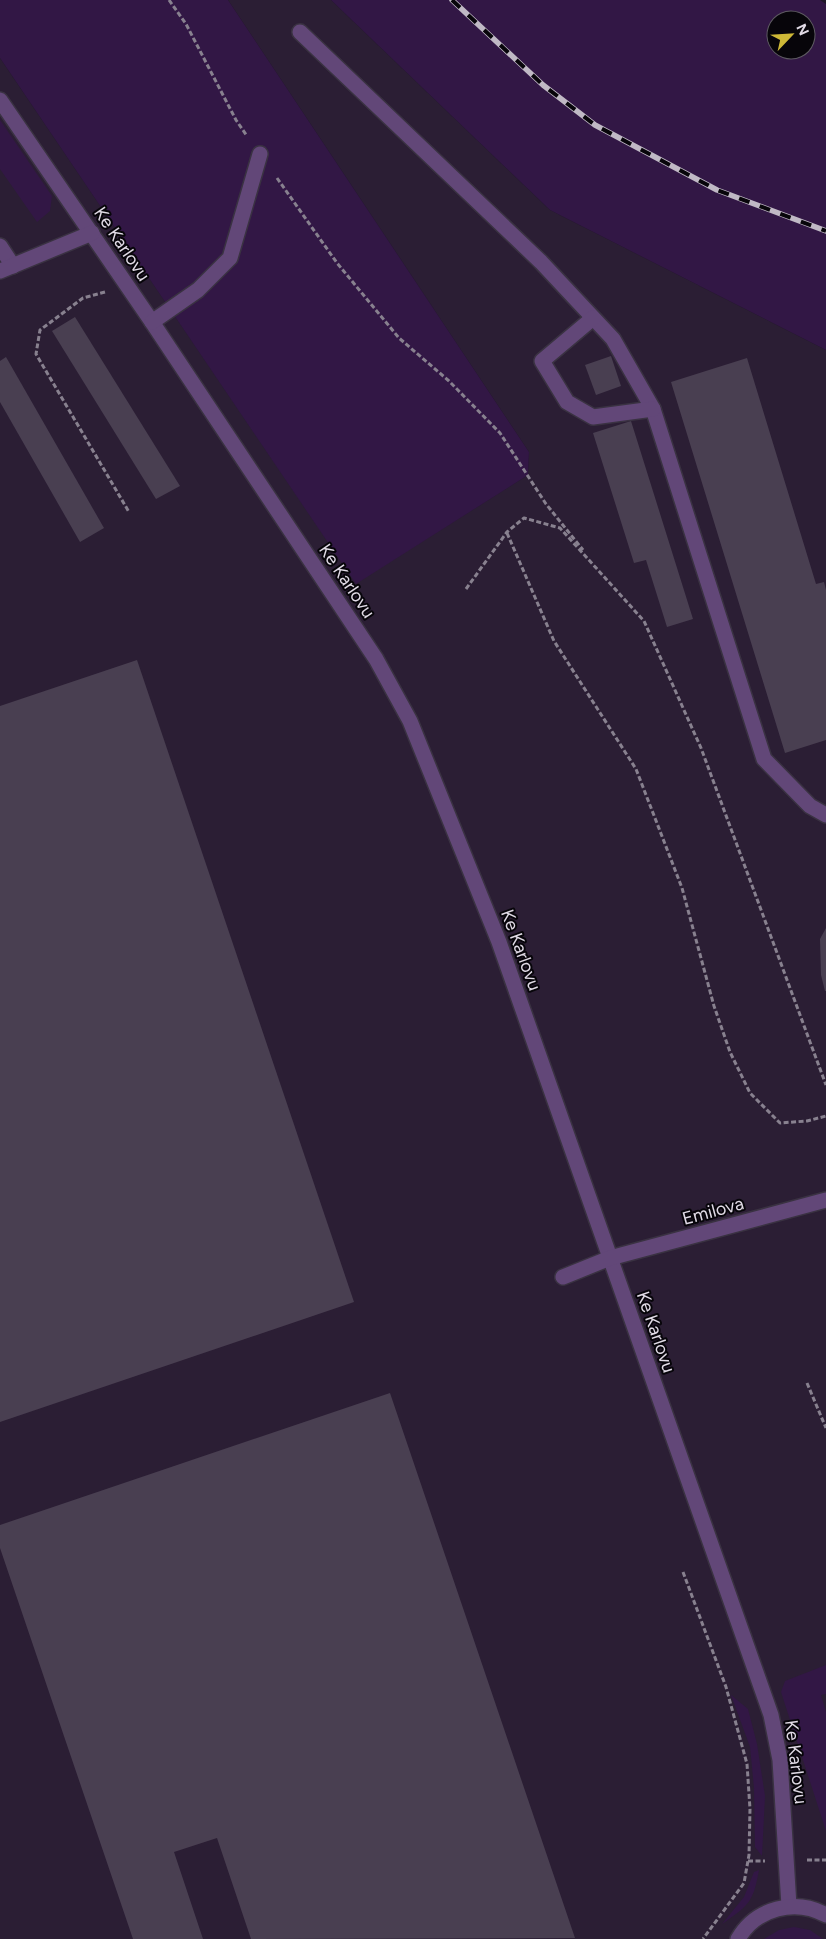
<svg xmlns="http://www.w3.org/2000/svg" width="826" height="1939" viewBox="0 0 826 1939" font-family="Figtree,sans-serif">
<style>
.built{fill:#2b1e34}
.green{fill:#321745;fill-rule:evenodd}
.building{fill:#493f51}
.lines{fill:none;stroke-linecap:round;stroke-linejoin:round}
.minor-casing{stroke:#3a3242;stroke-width:18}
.path{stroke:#88818f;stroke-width:3;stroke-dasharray:5 2.5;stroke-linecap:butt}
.minor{stroke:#624778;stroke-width:15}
.rail-casing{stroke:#c0b9c5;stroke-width:5.5}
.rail{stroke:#07050a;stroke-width:4;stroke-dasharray:11;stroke-linecap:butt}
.labels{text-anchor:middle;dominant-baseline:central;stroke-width:4;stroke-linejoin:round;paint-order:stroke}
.street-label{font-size:18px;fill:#e1dbe6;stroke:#07050a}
</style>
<rect width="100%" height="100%" fill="#1f1727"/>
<path class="built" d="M228,0h103l219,210 276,140v1589h-826v-1881l356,525 172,-108 1,-23z"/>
<g class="green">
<path d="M0,0h228l301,452 -1,23 -172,109 -356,-526z"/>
<path d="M331,0h489l6,4v346l-276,-140zM776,20h30v30h-30z"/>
<path d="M0,120l52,76 -2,15 -13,11 -37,-53z"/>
<path d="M826,1665v29l-5,1 5,17v119l-45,-139 4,-11z"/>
<path d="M731,1695l17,14 9,35 8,52 -3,60 -7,-9 -1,-59 -4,-41z"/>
<path d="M759,1870c-6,33 -10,35 -37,54l22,-27 10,-25z"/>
<path d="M794,1927l16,3 13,9h-59l15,-9z"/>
</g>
<g class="building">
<path d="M75,317l105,169 -24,13 -104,-168z"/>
<path d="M611,356l10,30 -25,9 -11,-30z"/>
<path d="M6,357l98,171 -24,14 -80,-140v-41z"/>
<path d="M747,358l69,226 8,-2 2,8v150l-41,13 -114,-371z"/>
<path d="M631,421l62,198 -26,8 -21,-67 -12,3 -41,-130z"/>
<path d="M137,660l217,642 -354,120v-716z"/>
<path d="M826,928v63h-1l-4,-16 -1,-36z"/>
<path d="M390,1393l185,545 -324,1 -34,-101 -43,14 29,87h-70l-133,-391v-23z"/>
</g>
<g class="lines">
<defs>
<g id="minor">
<path d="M300,32l241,230 72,77 40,70 111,350 46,47 16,9"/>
<path d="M0,100l152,222 224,337 34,62 89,221 272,773 9,45 9,146"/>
<path d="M0,246l13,20"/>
<path d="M0,271l92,-38"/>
<path d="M593,318l-51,43 25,41 26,15 60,-8"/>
<path d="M152,322l46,-32 32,-32 30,-104"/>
<path d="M563,1277l47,-19 216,-58"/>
<path d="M738,1939c18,-31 57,-41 88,-24"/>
</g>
</defs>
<use href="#minor" class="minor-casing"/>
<g class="path">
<path d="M169,0l17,24 50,96 11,16"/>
<path d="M277,178l60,85 62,75 50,43 51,52 46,71 37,46"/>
<path d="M105,292l-22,6 -43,32 -4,24 93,158"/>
<path d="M507,533l47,108 82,128 46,119 32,118 16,46 20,41 30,30 27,-2 19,-5"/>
<path d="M466,589l41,-57 17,-14 36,10 84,93 57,127 125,337"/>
<path d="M807,1383l19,45"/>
<path d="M683,1572l43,115 21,77 3,45 -1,46 -5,28 -41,56"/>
<path d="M807,1860h19"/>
<path d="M748,1861h17"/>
</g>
<use href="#minor" class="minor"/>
<defs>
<path id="rail" d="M452,0l91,85 52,40 122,65 109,41"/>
</defs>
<use href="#rail" class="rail-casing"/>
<use href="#rail" class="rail"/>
</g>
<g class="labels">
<g class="street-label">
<text transform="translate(122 244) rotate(56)">Ke Karlovu</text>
<text transform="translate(347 581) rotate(56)">Ke Karlovu</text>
<text transform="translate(521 950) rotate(70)">Ke Karlovu</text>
<text transform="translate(713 1211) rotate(-15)">Emilova</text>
<text transform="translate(656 1332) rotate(71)">Ke Karlovu</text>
<text transform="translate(796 1762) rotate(83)">Ke Karlovu</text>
</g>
</g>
<g transform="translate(791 35) rotate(65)"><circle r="24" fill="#07050a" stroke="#5e5b62"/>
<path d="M0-4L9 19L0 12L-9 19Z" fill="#ceb837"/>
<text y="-8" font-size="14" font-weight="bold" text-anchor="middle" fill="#e1dbe6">N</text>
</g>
</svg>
